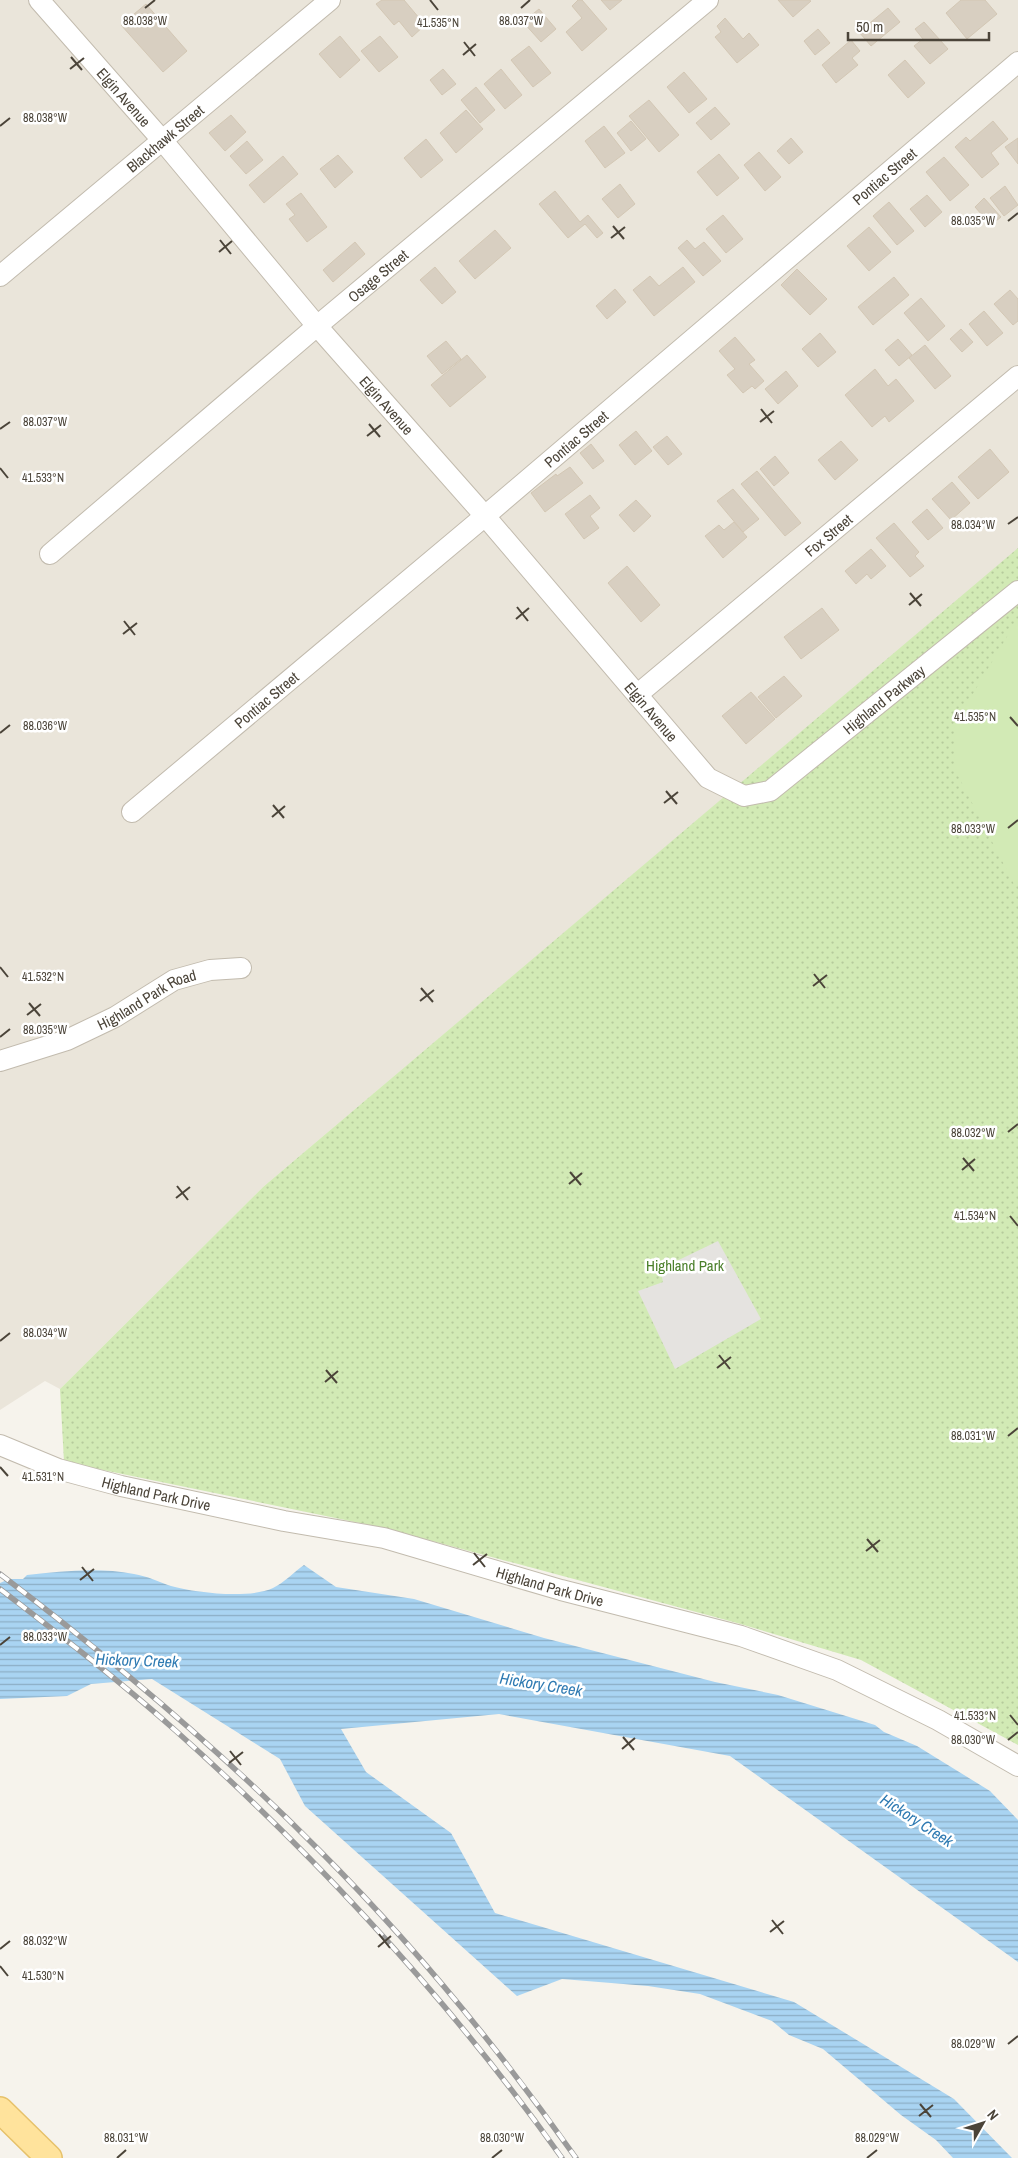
<svg xmlns="http://www.w3.org/2000/svg" width="1018" height="2158" viewBox="0 0 1018 2158" font-family="'Archivo Narrow',sans-serif">
<style>
.residential{fill:#eae5da}
.green{fill:url(#green-dots)}
.pitch{fill:#d2eab5}
.parking{fill:#e5e3e0}
.water{fill:url(#water-rules)}
.building{fill:#d8cfc1;stroke:#d3c7b4}
.lines{fill:none;stroke-linecap:round;stroke-linejoin:round}
.minor-casing{stroke:#c2bbae;stroke-width:22}
.major-casing{stroke:#e6c16a;stroke-width:28}
.minor{stroke:#fff;stroke-width:20}
.major{stroke:#ffe39c;stroke-width:25}
.rail-casing{stroke:#9a9a9a;stroke-width:5.5}
.rail{stroke:#fff;stroke-width:4;stroke-dasharray:11;stroke-linecap:butt}
.ticks{fill:none;stroke:#4b4439;stroke-width:2}
.labels{text-anchor:middle;dominant-baseline:central;stroke-width:5;stroke-linejoin:round;paint-order:stroke}
.street-label{font-size:15px;fill:#4b4439;stroke:#fff}
.park-label{font-size:15px;fill:#4a7f2a;stroke:#fff}
.water-label{font-size:16px;font-style:italic;fill:#2e7ab2;stroke:#fff}
.ticks-label{font-size:12px;text-anchor:middle;fill:#4b4439;stroke:#fff;stroke-width:5;stroke-linejoin:round;paint-order:stroke}
</style>
<defs>
<pattern id="green-dots" width="8" height="8" patternUnits="userSpaceOnUse" patternTransform="scale(1.25)"><rect width="8" height="8" fill="#d2eab5"/><path d="M2 2h.1M6 6h.1" fill="none" stroke="#b6ca9c" stroke-width="1.8" stroke-linecap="round"/></pattern>
<pattern id="water-rules" width="6" height="5" patternUnits="userSpaceOnUse" patternTransform="scale(1.25)"><rect width="6" height="5" fill="#a9d4f2"/><path d="M0 2.5h6" fill="none" stroke="#8caec5"/></pattern>
</defs>
<rect width="100%" height="100%" fill="#f6f3ec"/>
<path class="residential" d="M0,0h1018v549l-755,638 -203,202 -15,-8 -45,29z"/>
<path class="green" d="M1018,548v1197l-157,-85 -124,-37 -353,-95 -320,-66 -4,-73 203,-202z"/>
<path class="pitch" d="M1018,618v266l-3,2 -61,-118 1,-44z"/>
<path class="parking" d="M718,1241l43,78 -86,50 -37,-78 25,-9 -3,-13z"/>
<path class="water" d="M304,1565l32,22 78,12 130,39 171,44 63,13 97,30 9,7 33,14 73,45 28,29v142l-288,-206 -231,-42 -158,15 25,43 85,61 44,80 299,89 160,97 58,59h-59l-17,-18 -35,-25 -78,-66 -34,-14 -17,-14 -72,-27 -52,-8 -86,-7 -45,17 -212,-190 -25,-47 -128,-80 -61,5 -24,12 -67,3v-116l9,-4h14l4,-4c36,-4 71,-8 107,-1 13,2 25,8 37,12 25,7 78,13 102,2 11,-5 21,-16 31,-23z"/>
<g class="building">
<path d="M382,0h22l21,25 -13,12 -13,-16 -5,4 -18,-21z"/>
<path d="M578,0h4l25,29 -25,22 -16,-19 16,-14 -10,-12z"/>
<path d="M601,0h21l-12,10z"/>
<path d="M778,0h31l2,1 -18,16z"/>
<path d="M961,0h24l12,14 -30,25 -21,-26z"/>
<path d="M146,4l41,47 -24,21 -42,-47z"/>
<path d="M888,8l12,14 -29,24 -12,-14z"/>
<path d="M539,9l17,20 -15,13 -18,-20z"/>
<path d="M725,18l18,21 6,-6 10,12 -22,18 -22,-26 6,-5 -4,-6z"/>
<path d="M924,22l24,27 -18,15 -16,-18 9,-7 -8,-10z"/>
<path d="M818,29l12,14 -15,12 -11,-14z"/>
<path d="M340,36l20,24 -20,18 -21,-24z"/>
<path d="M380,36l18,21 -19,15 -18,-21z"/>
<path d="M851,40l9,11 -8,7 6,7 -22,18 -14,-18z"/>
<path d="M529,46l22,27 -18,14 -22,-27z"/>
<path d="M905,60l20,23 -17,15 -20,-23z"/>
<path d="M443,69l13,15 -14,11 -12,-15z"/>
<path d="M501,69l21,26 -17,14 -21,-25z"/>
<path d="M684,72l23,27 -18,14 -22,-26z"/>
<path d="M476,87l19,23 -15,13 -19,-23z"/>
<path d="M649,100l30,35 -20,17 -30,-36z"/>
<path d="M715,107l15,17 -19,16 -15,-17z"/>
<path d="M466,110l17,19 -27,24 -16,-20z"/>
<path d="M231,115l15,17 -21,19 -16,-18z"/>
<path d="M631,121l15,18 -15,12 -14,-18z"/>
<path d="M993,121l15,18 -17,14 8,11 -17,14 -27,-31 11,-10 4,4z"/>
<path d="M604,126l21,27 -20,15 -20,-27z"/>
<path d="M791,138l12,14 -14,12 -12,-13z"/>
<path d="M1018,138v26l-13,-17z"/>
<path d="M426,139l17,21 -22,18 -17,-20z"/>
<path d="M247,141l16,19 -17,14 -16,-18z"/>
<path d="M759,152l22,25 -16,14 -21,-26z"/>
<path d="M719,154l20,24 -22,18 -20,-24z"/>
<path d="M338,155l15,17 -18,16 -15,-19z"/>
<path d="M283,156l15,18 -34,29 -15,-18z"/>
<path d="M944,157l25,28 -19,16 -24,-29z"/>
<path d="M620,184l15,20 -17,14 -16,-19z"/>
<path d="M1005,186l13,19 -14,11 -14,-18z"/>
<path d="M555,191l25,31 8,-7 15,18 -6,5 -12,-14 -17,14 -29,-34z"/>
<path d="M301,193l26,34 -20,15 -18,-23 6,-4 -9,-11z"/>
<path d="M927,195l15,17 -17,15 -15,-18z"/>
<path d="M984,198l17,19 -10,8 -16,-18z"/>
<path d="M889,202l25,29 -17,14 -24,-29z"/>
<path d="M723,215l20,24 -17,14 -20,-24z"/>
<path d="M869,227l22,25 -22,19 -22,-25z"/>
<path d="M495,230l16,18 -36,31 -16,-18z"/>
<path d="M687,240l8,9 9,-7 17,19 -18,15 -25,-28z"/>
<path d="M355,242l10,12 -32,28 -10,-12z"/>
<path d="M435,267l21,25 -14,12 -22,-24z"/>
<path d="M683,267l12,15 -41,34 -21,-26 17,-14 9,10z"/>
<path d="M797,269l30,30 -17,16 -29,-30z"/>
<path d="M894,277l15,18 -36,30 -15,-18z"/>
<path d="M615,289l11,13 -19,17 -11,-13z"/>
<path d="M1010,290l8,9v22l-5,4 -19,-21z"/>
<path d="M921,298l24,28 -17,15 -24,-28z"/>
<path d="M984,311l19,22 -16,13 -18,-22z"/>
<path d="M961,329l12,13 -11,10 -12,-13z"/>
<path d="M820,333l16,19 -18,15 -16,-18z"/>
<path d="M735,337l20,23 -6,4 15,17 -9,8 -3,-3 -9,7 -16,-18 8,-6 -16,-18z"/>
<path d="M898,339l14,16 -13,11 -14,-16z"/>
<path d="M446,341l15,18 -19,15 -15,-18z"/>
<path d="M925,345l26,31 -16,13 -26,-31z"/>
<path d="M467,355l19,22 -36,30 -19,-22z"/>
<path d="M875,369l13,17 8,-7 18,22 -25,21 -4,-6 -13,11 -27,-32z"/>
<path d="M786,371l12,15 -20,18 -13,-15z"/>
<path d="M636,431l16,20 -17,14 -16,-20z"/>
<path d="M667,436l15,18 -14,11 -15,-18z"/>
<path d="M841,441l17,19 -23,20 -17,-20z"/>
<path d="M591,444l13,17 -11,8 -13,-16z"/>
<path d="M990,449l19,23 -31,27 -20,-22z"/>
<path d="M775,456l14,17 -15,13 -14,-17z"/>
<path d="M570,467l13,16 -38,29 -14,-19 25,-19 1,2z"/>
<path d="M757,471l44,52 -16,13 -44,-52z"/>
<path d="M952,482l18,21 -19,17 -19,-21z"/>
<path d="M733,489l26,30 -16,13 -26,-31z"/>
<path d="M590,495l10,13 -10,8 9,12 -15,11 -19,-25z"/>
<path d="M636,500l15,16 -17,16 -15,-17z"/>
<path d="M927,509l16,19 -15,12 -16,-18z"/>
<path d="M734,522l13,15 -24,21 -18,-22 14,-11 5,5z"/>
<path d="M894,523l25,29 -4,4 9,10 -14,11 -34,-39z"/>
<path d="M871,549l15,17 -15,13 -4,-5 -11,10 -11,-13z"/>
<path d="M627,566l33,39 -19,17 -33,-39z"/>
<path d="M822,608l17,22 -38,29 -17,-22z"/>
<path d="M784,676l18,20 -26,22 -18,-21z"/>
<path d="M751,692l24,27 -29,25 -24,-28z"/>
</g>
<g class="lines">
<defs>
<g id="minor">
<path id="s1" d="M39,0l123,140 155,186 168,190 223,262 36,18 26,-5 248,-200"/>
<path id="s2" d="M0,276l330,-276"/>
<path id="s3" d="M50,554l267,-228 391,-326"/>
<path id="s4" d="M638,694l380,-318"/>
<path id="s5" d="M132,812l353,-296 533,-454"/>
<path id="s6" d="M0,1061l67,-21 48,-23 59,-37 36,-10 31,-2"/>
<path id="s7" d="M0,1445l58,24 63,17 163,35 100,17 177,52 180,46 96,34 101,50 80,46"/>
</g>
<path id="major" d="M0,2110l49,48"/>
</defs>
<use href="#minor" class="minor-casing"/>
<use href="#major" class="major-casing"/>
<use href="#minor" class="minor"/>
<use href="#major" class="major"/>
<defs>
<g id="rail">
<path d="M0,1574c112,85 220,176 319,276 94,94 180,199 257,308"/>
<path d="M0,1589c60,46 120,92 176,142 143,128 274,270 386,427"/>
</g>
</defs>
<use href="#rail" class="rail-casing"/>
<use href="#rail" class="rail"/>
</g>
<path class="ticks" d="M430,0l8,10M145,8l10,-8M521,8l9,-8M464,42l11,14M463,55l13,-11M71,57l11,13M70,69l14,-11M0,126l10,-8M1008,221l10,-8M613,226l11,13M611,238l14,-11M220,240l11,14M219,252l13,-11M761,409l11,14M760,422l14,-11M369,424l11,13M0,429l10,-7M367,436l14,-11M0,468l8,10M1008,524l10,-7M910,593l11,13M909,605l13,-11M517,607l11,14M516,619l13,-11M124,621l11,14M123,634l14,-11M1010,717l8,9M0,733l10,-8M666,791l11,13M664,803l14,-11M273,805l11,13M272,817l13,-11M1008,828l10,-8M0,967l8,10M814,974l11,14M813,986l14,-11M421,988l12,14M420,1001l14,-11M29,1003l11,13M27,1015l14,-11M0,1037l10,-8M1008,1132l10,-8M963,1158l11,13M962,1170l13,-11M570,1172l11,13M569,1184l13,-11M177,1186l11,14M176,1198l14,-11M1010,1216l8,10M0,1341l10,-8M719,1355l11,14M717,1368l14,-11M326,1370l11,13M325,1382l13,-11M1008,1436l10,-8M0,1467l8,9M867,1539l11,13M866,1551l14,-11M474,1553l11,14M473,1565l14,-11M82,1567l11,14M80,1580l14,-11M0,1645l10,-8M1010,1715l8,10M623,1737l11,13M1008,1740l10,-8M622,1749l13,-11M230,1751l11,14M229,1763l14,-11M772,1920l11,14M770,1932l14,-11M379,1934l11,14M378,1947l13,-11M0,1949l10,-8M0,1966l8,10M1008,2044l10,-8M920,2104l11,13M919,2116l14,-11M117,2158l9,-8M492,2158l10,-8M867,2158l10,-8"/>
<g class="labels">
<g class="street-label">
<text stroke="none"><textPath href="#s1" startOffset="129">Elgin Avenue</textPath></text>
<text stroke="none"><textPath href="#s2" startOffset="215">Blackhawk Street</textPath></text>
<text stroke="none"><textPath href="#s5" startOffset="985">Pontiac Street</textPath></text>
<text stroke="none"><textPath href="#s3" startOffset="430">Osage Street</textPath></text>
<text stroke="none"><textPath href="#s1" startOffset="534">Elgin Avenue</textPath></text>
<text stroke="none"><textPath href="#s5" startOffset="580">Pontiac Street</textPath></text>
<text stroke="none"><textPath href="#s4" startOffset="248">Fox Street</textPath></text>
<text stroke="none"><textPath href="#s5" startOffset="175">Pontiac Street</textPath></text>
<text stroke="none"><textPath href="#s1" startOffset="1239">Highland Parkway</textPath></text>
<text stroke="none"><textPath href="#s1" startOffset="939">Elgin Avenue</textPath></text>
<text stroke="none"><textPath href="#s6" startOffset="160">Highland Park Road</textPath></text>
<text stroke="none"><textPath href="#s7" startOffset="164">Highland Park Drive</textPath></text>
<text stroke="none"><textPath href="#s7" startOffset="569">Highland Park Drive</textPath></text>
</g>
<g class="park-label">
<text x="685" y="1265">Highland Park</text>
</g>
<g class="water-label">
<text transform="translate(137 1660) rotate(2)">Hickory Creek</text>
<text transform="translate(541 1684) rotate(9)">Hickory Creek</text>
<text transform="translate(917 1820) rotate(33)">Hickory Creek</text>
</g>
</g>
<g class="ticks-label">
<text x="145" y="25">88.038°W</text>
<text x="521" y="25">88.037°W</text>
<text x="438" y="27">41.535°N</text>
<text x="45" y="122">88.038°W</text>
<text x="973" y="225">88.035°W</text>
<text x="45" y="426">88.037°W</text>
<text x="43" y="482">41.533°N</text>
<text x="973" y="529">88.034°W</text>
<text x="975" y="721">41.535°N</text>
<text x="45" y="730">88.036°W</text>
<text x="973" y="833">88.033°W</text>
<text x="43" y="981">41.532°N</text>
<text x="45" y="1034">88.035°W</text>
<text x="973" y="1137">88.032°W</text>
<text x="975" y="1220">41.534°N</text>
<text x="45" y="1337">88.034°W</text>
<text x="973" y="1440">88.031°W</text>
<text x="43" y="1481">41.531°N</text>
<text x="45" y="1641">88.033°W</text>
<text x="975" y="1720">41.533°N</text>
<text x="973" y="1744">88.030°W</text>
<text x="45" y="1945">88.032°W</text>
<text x="43" y="1980">41.530°N</text>
<text x="973" y="2048">88.029°W</text>
<text x="126" y="2142">88.031°W</text>
<text x="502" y="2142">88.030°W</text>
<text x="877" y="2142">88.029°W</text>
</g>
<g transform="translate(983 2123) rotate(51)" stroke="#ffffff" stroke-width="4" paint-order="stroke">
<path d="M0-4L9 19L0 12L-9 19Z" fill="#4b4439"/>
<text y="-8" font-size="14" font-weight="bold" text-anchor="middle" fill="#4b4439">N</text>
</g>
<path d="M848 32v8h141v-8" fill="none" stroke="#4b4439" stroke-width="2.5"/>
<text x="856" y="32" font-size="15" fill="#4b4439" stroke="#ffffff" stroke-width="4" paint-order="stroke">50 m</text>
</svg>
